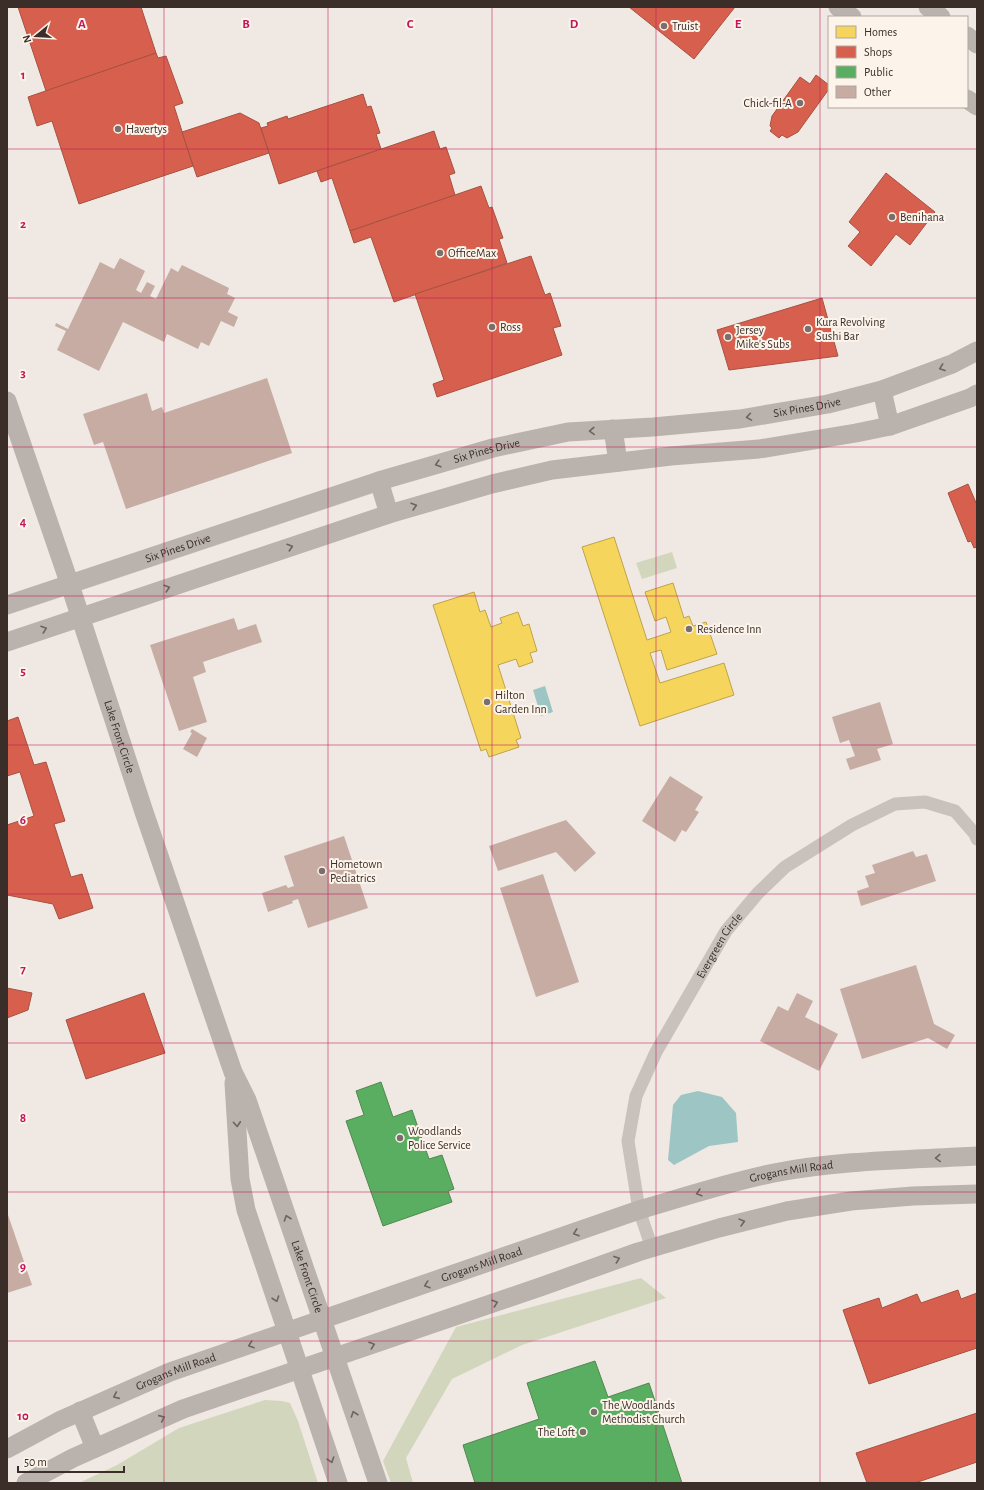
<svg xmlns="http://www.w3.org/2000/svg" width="984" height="1490" viewBox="0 0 984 1490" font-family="'Alegreya Sans',sans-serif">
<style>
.green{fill:#d2d6bc}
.water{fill:#9dc5c4}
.homes{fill:#f6d55c;stroke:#bea34d}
.shops{fill:#d6604d;stroke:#a85142}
.public{fill:#5aae61;stroke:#518850}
.building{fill:#c6aca3}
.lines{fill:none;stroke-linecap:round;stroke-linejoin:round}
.street{stroke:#c9c2bc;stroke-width:13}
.secondary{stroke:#bab2ac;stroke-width:19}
.oneway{stroke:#6e635d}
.grid{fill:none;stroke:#c2185b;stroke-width:1;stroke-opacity:0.55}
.poi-dot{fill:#7a6f6a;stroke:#fcf4eb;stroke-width:1.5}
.labels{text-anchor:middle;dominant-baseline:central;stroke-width:4;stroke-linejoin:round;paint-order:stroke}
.poi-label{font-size:12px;fill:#3b2e29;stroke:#fcf4eb;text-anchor:start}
.street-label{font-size:12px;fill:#3b2e29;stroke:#fcf4eb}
.grid-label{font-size:13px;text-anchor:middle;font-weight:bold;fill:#c2185b;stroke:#fcf4eb;stroke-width:4;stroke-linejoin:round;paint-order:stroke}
</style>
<rect width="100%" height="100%" fill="#f0e9e3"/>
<g class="green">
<path d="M672,552l5,16 -35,11 -6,-16z"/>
<path d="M641,1278l25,20 -144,47 -70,34 -46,79 7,25h-22l-8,-22 73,-134z"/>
<path d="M265,1400l17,1 8,2 8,18 20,62h-239l38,-18 62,-37z"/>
</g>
<g class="water">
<path d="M545,686l8,26 -12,4 -8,-26z"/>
<path d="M698,1091l24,6 14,16 2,29 -29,4 -35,19 -6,-5 5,-55 8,-10z"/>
</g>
<g class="homes">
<path d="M614,537l33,103 24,-8 -5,-15 -11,4 -10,-29 28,-9 11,35 5,-2 4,10 13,-4 11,32 -50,16 -6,-20 -11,3 10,30 64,-20 10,32 -94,31 -58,-179z"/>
<path d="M474,592l6,20 5,-2 6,17 11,-4 -2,-5 18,-6 5,14 6,-2 8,27 -7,2 3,9 -14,5 -3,-8 -18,6 23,73 -5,2 3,7 -30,10 -3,-8 -5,2 -48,-146z"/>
</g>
<g class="shops">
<path d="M18,7h123l15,46 -110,38z"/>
<path d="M629,7h106l-41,52z"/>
<path d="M156,53l2,5 8,-2 17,47 -9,3 19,60 -114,38 -27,-83 -15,5 -9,-29z"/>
<path d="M816,75l13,10v4l-31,43 -11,6 -5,-3 -3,3 -9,-7 2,-3 -2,-2 2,-10 28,-39 10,7z"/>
<path d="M363,94l4,13 4,-1 9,27 -4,1 5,15 -102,35 -18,-56 7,-2 -1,-3 20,-7 1,3z"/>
<path d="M240,113l19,10 10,30 -72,24 -15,-45z"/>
<path d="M434,131l6,18 6,-2 9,26 -6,2 6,20 -105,36 -18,-53 -11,4 -4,-11z"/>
<path d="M886,173l49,39 -25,33 -14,-11 -25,32 -23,-20 12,-14 -11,-10z"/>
<path d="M481,186l8,22 3,-1 11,31 -4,1 8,24 -113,39 -23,-65 -17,6 -4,-12z"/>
<path d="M531,256l14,39 5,-2 11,33 -8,2 9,27 -125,42 -4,-13 11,-4 -29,-86z"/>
<path d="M822,298l16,58 -109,14 -12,-40z"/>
<path d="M968,484l9,21v42l-3,1 -3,-7 -3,1 -20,-49z"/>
<path d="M18,717l16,48 12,-3 19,59 -11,3 17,53 11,-3 11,34 -34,11 -6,-15 -46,-9v-70l27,-9 -14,-44 -13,4v-55z"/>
<path d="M7,988l25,5 -4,17 -21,8z"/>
<path d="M144,993l21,60 -79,26 -20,-59z"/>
<path d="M958,1290l3,9 16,-6v55l-108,36 -26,-74 36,-12 3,10 35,-14 4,9z"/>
<path d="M977,1413v49l-62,21h-48l-11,-30z"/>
</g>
<g class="public">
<path d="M381,1082l12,35 19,-7 17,49 13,-4 12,34 -6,2 4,11 -69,24 -37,-105 18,-6 -8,-24z"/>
<path d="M595,1361l13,36 41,-14 33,100h-207l-12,-38 76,-26 -12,-36z"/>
</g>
<g class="building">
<path d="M120,258l25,13 -9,19 5,3 6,-11 8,4 -5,10 6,3 15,-31 7,4 4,-7 47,23 -2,6 8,4 -7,14 10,5 -4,10 -13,-6 -12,25 -8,-4 -3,7 -31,-15 -3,8 -41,-20 -24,49 -42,-21 9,-19 -11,-5 1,-3 12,6 32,-67 14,7z"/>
<path d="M267,378l25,75 -166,56 -23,-67 -9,3 -11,-31 64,-21 5,18 10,-4 2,6z"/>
<path d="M234,618l4,12 18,-6 6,18 -59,20 3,10 -13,5 14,45 -28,9 -29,-86z"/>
<path d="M880,702l13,42 -16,5 4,11 -31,10 -4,-11 9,-3 -6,-16 -9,3 -8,-26z"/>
<path d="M192,729l15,9 -10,19 -14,-8 9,-16 -2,-1z"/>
<path d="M670,776l33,21 -8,13 4,2 -13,20 -4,-2 -7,12 -33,-21z"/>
<path d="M566,820l30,33 -21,19 -19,-20 -58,19 -9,-25z"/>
<path d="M344,836l24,72 -60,20 -10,-29 -6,2 1,2 -25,9 -6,-19 24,-8 2,3 6,-2 -10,-30z"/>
<path d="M913,851l3,6 11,-3 9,27 -75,25 -4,-15 12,-4 -4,-11 10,-3 -3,-8z"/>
<path d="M543,874l36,108 -43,15 -36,-109z"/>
<path d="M916,965l18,59 21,11 -8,14 -19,-11 -66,21 -22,-70z"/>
<path d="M797,993l16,8 -8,16 33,17 -19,37 -59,-30 18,-35 10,5z"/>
<path d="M7,1212l25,73 -25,8z"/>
</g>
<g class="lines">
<path class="street" id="s1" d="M652,1248l-13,-38 -11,-69 8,-45 20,-44 70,-121 32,-38 27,-26 67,-42 43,-21 30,-2 30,9 20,23 2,5"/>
<g class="secondary">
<path d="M838,7l14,10"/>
<path d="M928,7l13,10"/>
<path d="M967,36l10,8"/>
<path d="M967,99l10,7"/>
<path d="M882,390l8,36"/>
<path id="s2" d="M7,401l63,184 74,227 89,260 14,28 131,383"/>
<path d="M613,429l5,33"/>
<path d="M379,481l10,33"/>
<path id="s3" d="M7,605l372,-124 114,-33 75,-16 85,-5 87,-8 88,-15 54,-14 70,-26 25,-13"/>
<path d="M7,642l382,-128 103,-30 60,-14 119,-14 88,-7 97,-16 34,-7 80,-28 7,-4"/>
<path d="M234,1083l6,96 6,31 92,273"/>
<path d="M80,1411l15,37"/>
<path id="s4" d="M7,1449l52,-28 111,-49 469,-162c45,-13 90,-28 135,-37 67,-13 135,-13 203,-17"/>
<path d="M26,1483l47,-25 110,-49 360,-123 95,-34 81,-24 68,-17 64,-10 62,-5 64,-2"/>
</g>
</g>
<defs><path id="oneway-chevron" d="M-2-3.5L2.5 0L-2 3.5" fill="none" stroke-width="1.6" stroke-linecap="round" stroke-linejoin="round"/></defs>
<g class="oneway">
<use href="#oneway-chevron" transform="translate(942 368) rotate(160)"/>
<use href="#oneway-chevron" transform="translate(749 417) rotate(171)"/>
<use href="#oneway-chevron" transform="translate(592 431) rotate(177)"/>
<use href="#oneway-chevron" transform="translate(438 464) rotate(164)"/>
<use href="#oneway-chevron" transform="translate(414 506) rotate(-16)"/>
<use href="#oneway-chevron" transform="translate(290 547) rotate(-18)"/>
<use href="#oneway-chevron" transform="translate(167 588) rotate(-18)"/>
<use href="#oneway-chevron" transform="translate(44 629) rotate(-19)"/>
<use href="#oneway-chevron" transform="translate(237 1124) rotate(86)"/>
<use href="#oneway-chevron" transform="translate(938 1158) rotate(178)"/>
<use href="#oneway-chevron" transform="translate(699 1193) rotate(164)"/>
<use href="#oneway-chevron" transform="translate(287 1218) rotate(-109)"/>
<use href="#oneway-chevron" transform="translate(742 1222) rotate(-15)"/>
<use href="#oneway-chevron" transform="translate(576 1233) rotate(161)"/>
<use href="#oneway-chevron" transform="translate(617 1259) rotate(-20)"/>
<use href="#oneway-chevron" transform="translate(427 1285) rotate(161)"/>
<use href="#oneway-chevron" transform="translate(276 1299) rotate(71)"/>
<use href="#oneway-chevron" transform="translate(495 1303) rotate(-19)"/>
<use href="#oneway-chevron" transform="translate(251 1345) rotate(161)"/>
<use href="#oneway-chevron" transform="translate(372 1345) rotate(-19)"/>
<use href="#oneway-chevron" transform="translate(116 1396) rotate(156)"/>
<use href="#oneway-chevron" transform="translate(354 1414) rotate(-109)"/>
<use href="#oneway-chevron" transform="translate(162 1418) rotate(-24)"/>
<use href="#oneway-chevron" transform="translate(331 1460) rotate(72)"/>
</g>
<path class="grid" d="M164,7v1476M328,7v1476M492,7v1476M656,7v1476M820,7v1476M7,149h970M7,298h970M7,447h970M7,596h970M7,745h970M7,894h970M7,1043h970M7,1192h970M7,1341h970"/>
<g class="poi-dot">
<circle cx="664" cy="26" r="4"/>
<circle cx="800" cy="103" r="4"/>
<circle cx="118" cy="129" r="4"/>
<circle cx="892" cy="217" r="4"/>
<circle cx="440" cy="253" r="4"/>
<circle cx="492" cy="327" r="4"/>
<circle cx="808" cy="329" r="4"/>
<circle cx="728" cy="337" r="4"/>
<circle cx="689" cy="629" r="4"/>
<circle cx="487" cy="702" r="4"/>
<circle cx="322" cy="871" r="4"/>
<circle cx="400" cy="1138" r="4"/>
<circle cx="594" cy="1412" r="4"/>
<circle cx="583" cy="1432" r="4"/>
</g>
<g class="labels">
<g class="poi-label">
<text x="672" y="26">Truist</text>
<text x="792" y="103" text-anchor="end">Chick-fil-A</text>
<text x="126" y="129">Havertys</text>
<text x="900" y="217">Benihana</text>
<text x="448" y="253">OfficeMax</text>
<text x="816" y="322">Kura Revolving<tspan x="816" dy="14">Sushi Bar</tspan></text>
<text x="500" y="327">Ross</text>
<text x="736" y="330">Jersey<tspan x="736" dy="14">Mike's Subs</tspan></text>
<text x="697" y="629">Residence Inn</text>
<text x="495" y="695">Hilton<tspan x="495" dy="14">Garden Inn</tspan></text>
<text x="330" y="864">Hometown<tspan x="330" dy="14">Pediatrics</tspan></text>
<text x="408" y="1131">Woodlands<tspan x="408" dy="14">Police Service</tspan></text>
<text x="602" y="1405">The Woodlands<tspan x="602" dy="14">Methodist Church</tspan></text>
<text x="575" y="1432" text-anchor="end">The Loft</text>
</g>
<g class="street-label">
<text stroke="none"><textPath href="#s3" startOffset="828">Six Pines Drive</textPath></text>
<text stroke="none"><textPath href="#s3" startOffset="504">Six Pines Drive</textPath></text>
<text stroke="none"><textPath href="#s3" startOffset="180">Six Pines Drive</textPath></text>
<text stroke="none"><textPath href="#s2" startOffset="354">Lake Front Circle</textPath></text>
<text stroke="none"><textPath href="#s1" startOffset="328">Evergreen Circle</textPath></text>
<text stroke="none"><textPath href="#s4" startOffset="834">Grogans Mill Road</textPath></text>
<text stroke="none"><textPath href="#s4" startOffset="510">Grogans Mill Road</textPath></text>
<text stroke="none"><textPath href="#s2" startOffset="926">Lake Front Circle</textPath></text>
<text stroke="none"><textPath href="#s4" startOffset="186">Grogans Mill Road</textPath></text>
</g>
</g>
<g class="grid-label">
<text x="82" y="28">A</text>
<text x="246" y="28">B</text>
<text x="410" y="28">C</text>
<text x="574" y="28">D</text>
<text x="738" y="28">E</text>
<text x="23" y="79">1</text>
<text x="23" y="228">2</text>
<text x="23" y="377">3</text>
<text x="23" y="526">4</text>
<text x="23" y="675">5</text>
<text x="23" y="824">6</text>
<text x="23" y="973">7</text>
<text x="23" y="1122">8</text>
<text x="23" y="1271">9</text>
<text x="23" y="1420">10</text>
</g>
<rect width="984" height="1490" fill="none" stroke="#3b2e29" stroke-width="16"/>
<rect x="828" y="16" width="140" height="92" fill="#fcf4eb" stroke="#afa59d"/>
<rect x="836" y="26" width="20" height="12" fill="#f6d55c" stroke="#afa59d"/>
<text x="864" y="36" font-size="12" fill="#3b2e29">Homes</text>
<rect x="836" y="46" width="20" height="12" fill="#d6604d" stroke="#afa59d"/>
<text x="864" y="56" font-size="12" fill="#3b2e29">Shops</text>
<rect x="836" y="66" width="20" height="12" fill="#5aae61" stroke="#afa59d"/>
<text x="864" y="76" font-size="12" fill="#3b2e29">Public</text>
<rect x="836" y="86" width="20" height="12" fill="#c6aca3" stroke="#afa59d"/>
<text x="864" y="96" font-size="12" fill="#3b2e29">Other</text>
<g transform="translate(36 36) rotate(252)" stroke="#fcf4eb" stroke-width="3" paint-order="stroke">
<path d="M0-3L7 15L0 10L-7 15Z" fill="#3b2e29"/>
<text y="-6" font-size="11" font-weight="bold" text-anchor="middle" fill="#3b2e29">N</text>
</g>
<path d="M18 1466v6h106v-6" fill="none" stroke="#3b2e29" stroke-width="2"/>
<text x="24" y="1466" font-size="12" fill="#3b2e29" stroke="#fcf4eb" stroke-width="3" paint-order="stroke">50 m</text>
</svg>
